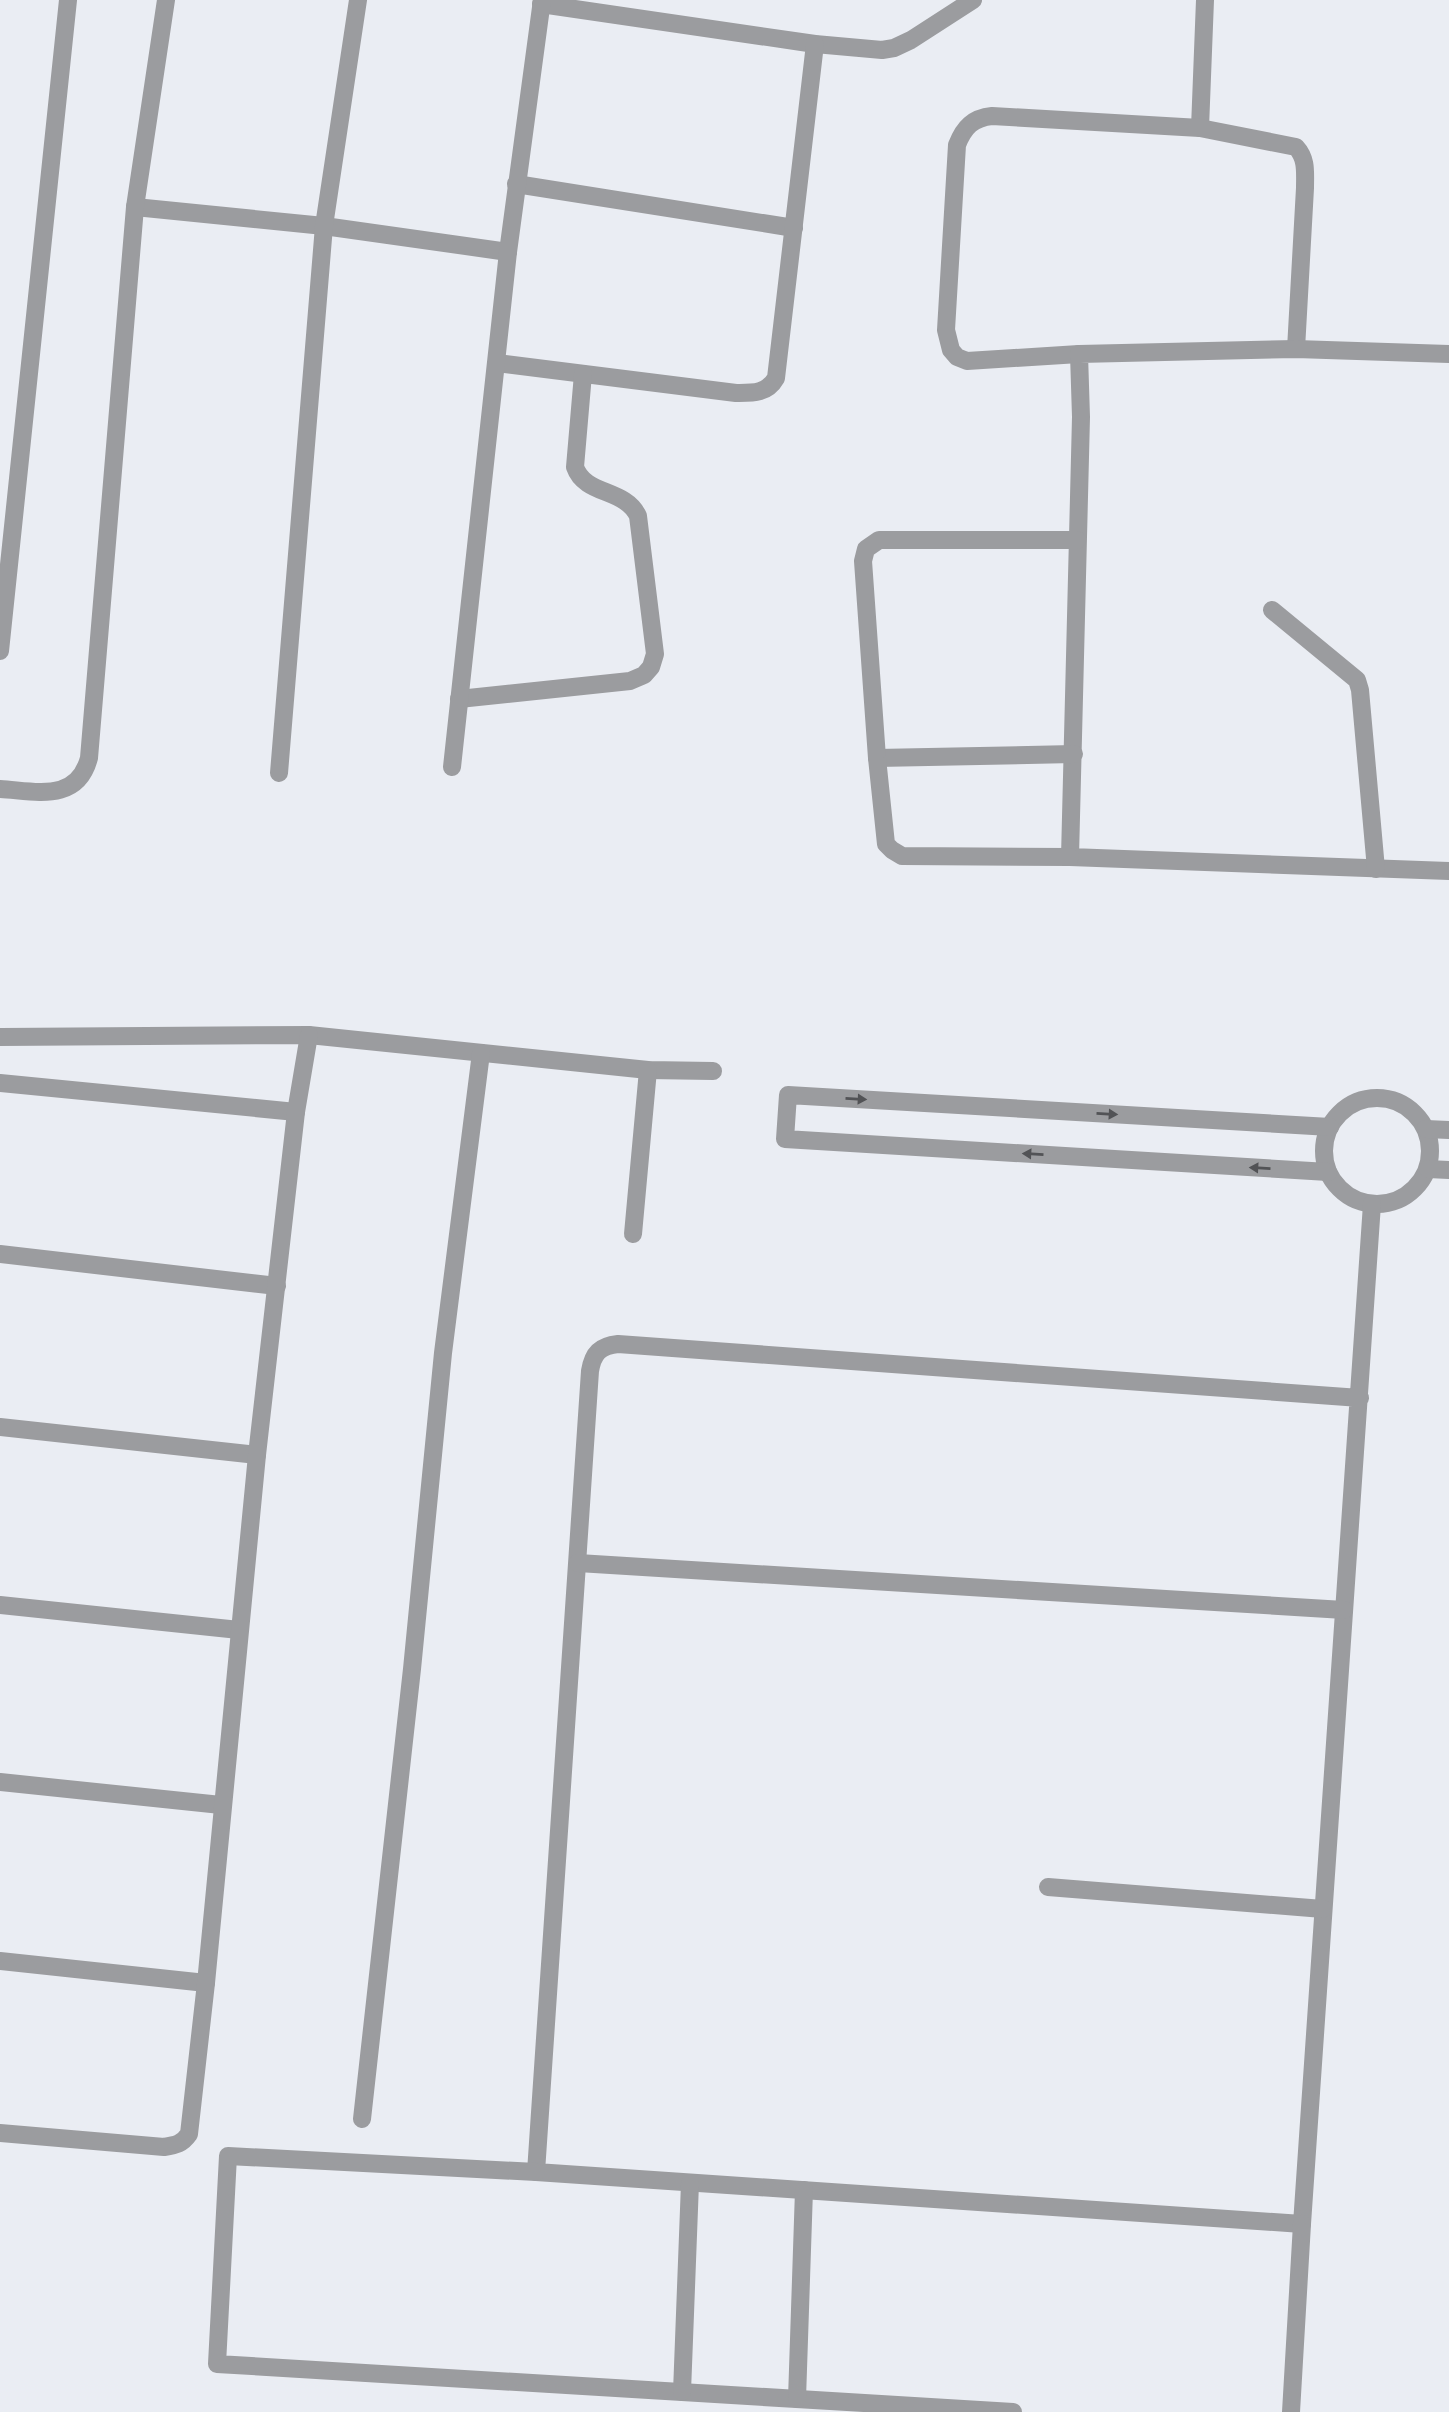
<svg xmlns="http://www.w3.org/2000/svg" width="1449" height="2412" viewBox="0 0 1449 2412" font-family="'Libre Baskerville',serif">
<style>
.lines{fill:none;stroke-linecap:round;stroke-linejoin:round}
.minor{stroke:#9b9c9f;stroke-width:18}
.oneway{fill:#525356}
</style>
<rect width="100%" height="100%" fill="#eaedf3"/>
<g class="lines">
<g class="minor">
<path d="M541,4l274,40 67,6 12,-2 17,-8 62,-40"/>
<path d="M1200,128l5,-128"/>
<path d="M516,184l278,44"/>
<path d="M135,207l189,19 184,26"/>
<path d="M1079,354l-112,7 -10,-4 -6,-7 -5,-20 11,-185c7,-18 16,-27 35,-29l208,12 96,19c11,12 9,25 9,41l-9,161"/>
<path d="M1449,354l-153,-5 -217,5 2,63 -11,440 379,14"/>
<path d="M497,363l239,30c16,0 31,1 40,-15l39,-334"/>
<path d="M1272,610l85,70 3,10 16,179"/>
<path d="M0,651l68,-651"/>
<path d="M459,699l171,-18 14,-6 7,-8 4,-13 -17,-138c-13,-28 -53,-20 -63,-49l8,-93"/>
<path d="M877,758l197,-4"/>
<path d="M452,767l56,-515 34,-252"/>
<path d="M279,773l45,-547 34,-226"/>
<path d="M0,789c36,2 77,14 89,-31l46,-551 31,-207"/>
<path d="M1070,857l-168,-1 -10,-6 -6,-6 -9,-86 -14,-197 3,-12 13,-9h198"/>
<path d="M0,1037l309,-2 339,35 65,1"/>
<path d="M0,1083l296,29"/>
<circle cx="1377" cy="1151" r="53"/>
<path d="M1426,1129l23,1"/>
<path d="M1428,1169l21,1"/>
<path d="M1328,1172l-543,-33 3,-44 542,32"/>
<path d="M633,1234l15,-164"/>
<path d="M0,1254l277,32"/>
<path d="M1360,1398l-742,-54c-18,2 -25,9 -28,27l-54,801 766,52 70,-1020"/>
<path d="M0,1427l257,28"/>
<path d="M578,1563l766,47"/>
<path d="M0,1605l239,25"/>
<path d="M0,1782l221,23"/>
<path d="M1048,1887l275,22"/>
<path d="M0,1961l206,22"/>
<path d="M362,2119l50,-450 31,-316 38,-300"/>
<path d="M0,2133l164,14c12,-2 18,-3 25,-13l17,-151 51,-528 39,-343 13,-77"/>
<path d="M536,2172l-308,-16 -11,208 796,48"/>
<path d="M682,2392l8,-209"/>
<path d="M797,2399l7,-209"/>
<path d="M1291,2412l11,-188"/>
</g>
</g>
<defs><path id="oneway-solid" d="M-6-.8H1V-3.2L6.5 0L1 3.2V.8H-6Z" transform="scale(1.75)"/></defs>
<g class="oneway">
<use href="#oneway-solid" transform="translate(856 1099) rotate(3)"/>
<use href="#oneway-solid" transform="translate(1107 1114) rotate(3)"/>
<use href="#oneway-solid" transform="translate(1033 1154) rotate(-177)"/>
<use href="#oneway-solid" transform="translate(1260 1168) rotate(-177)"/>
</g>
</svg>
